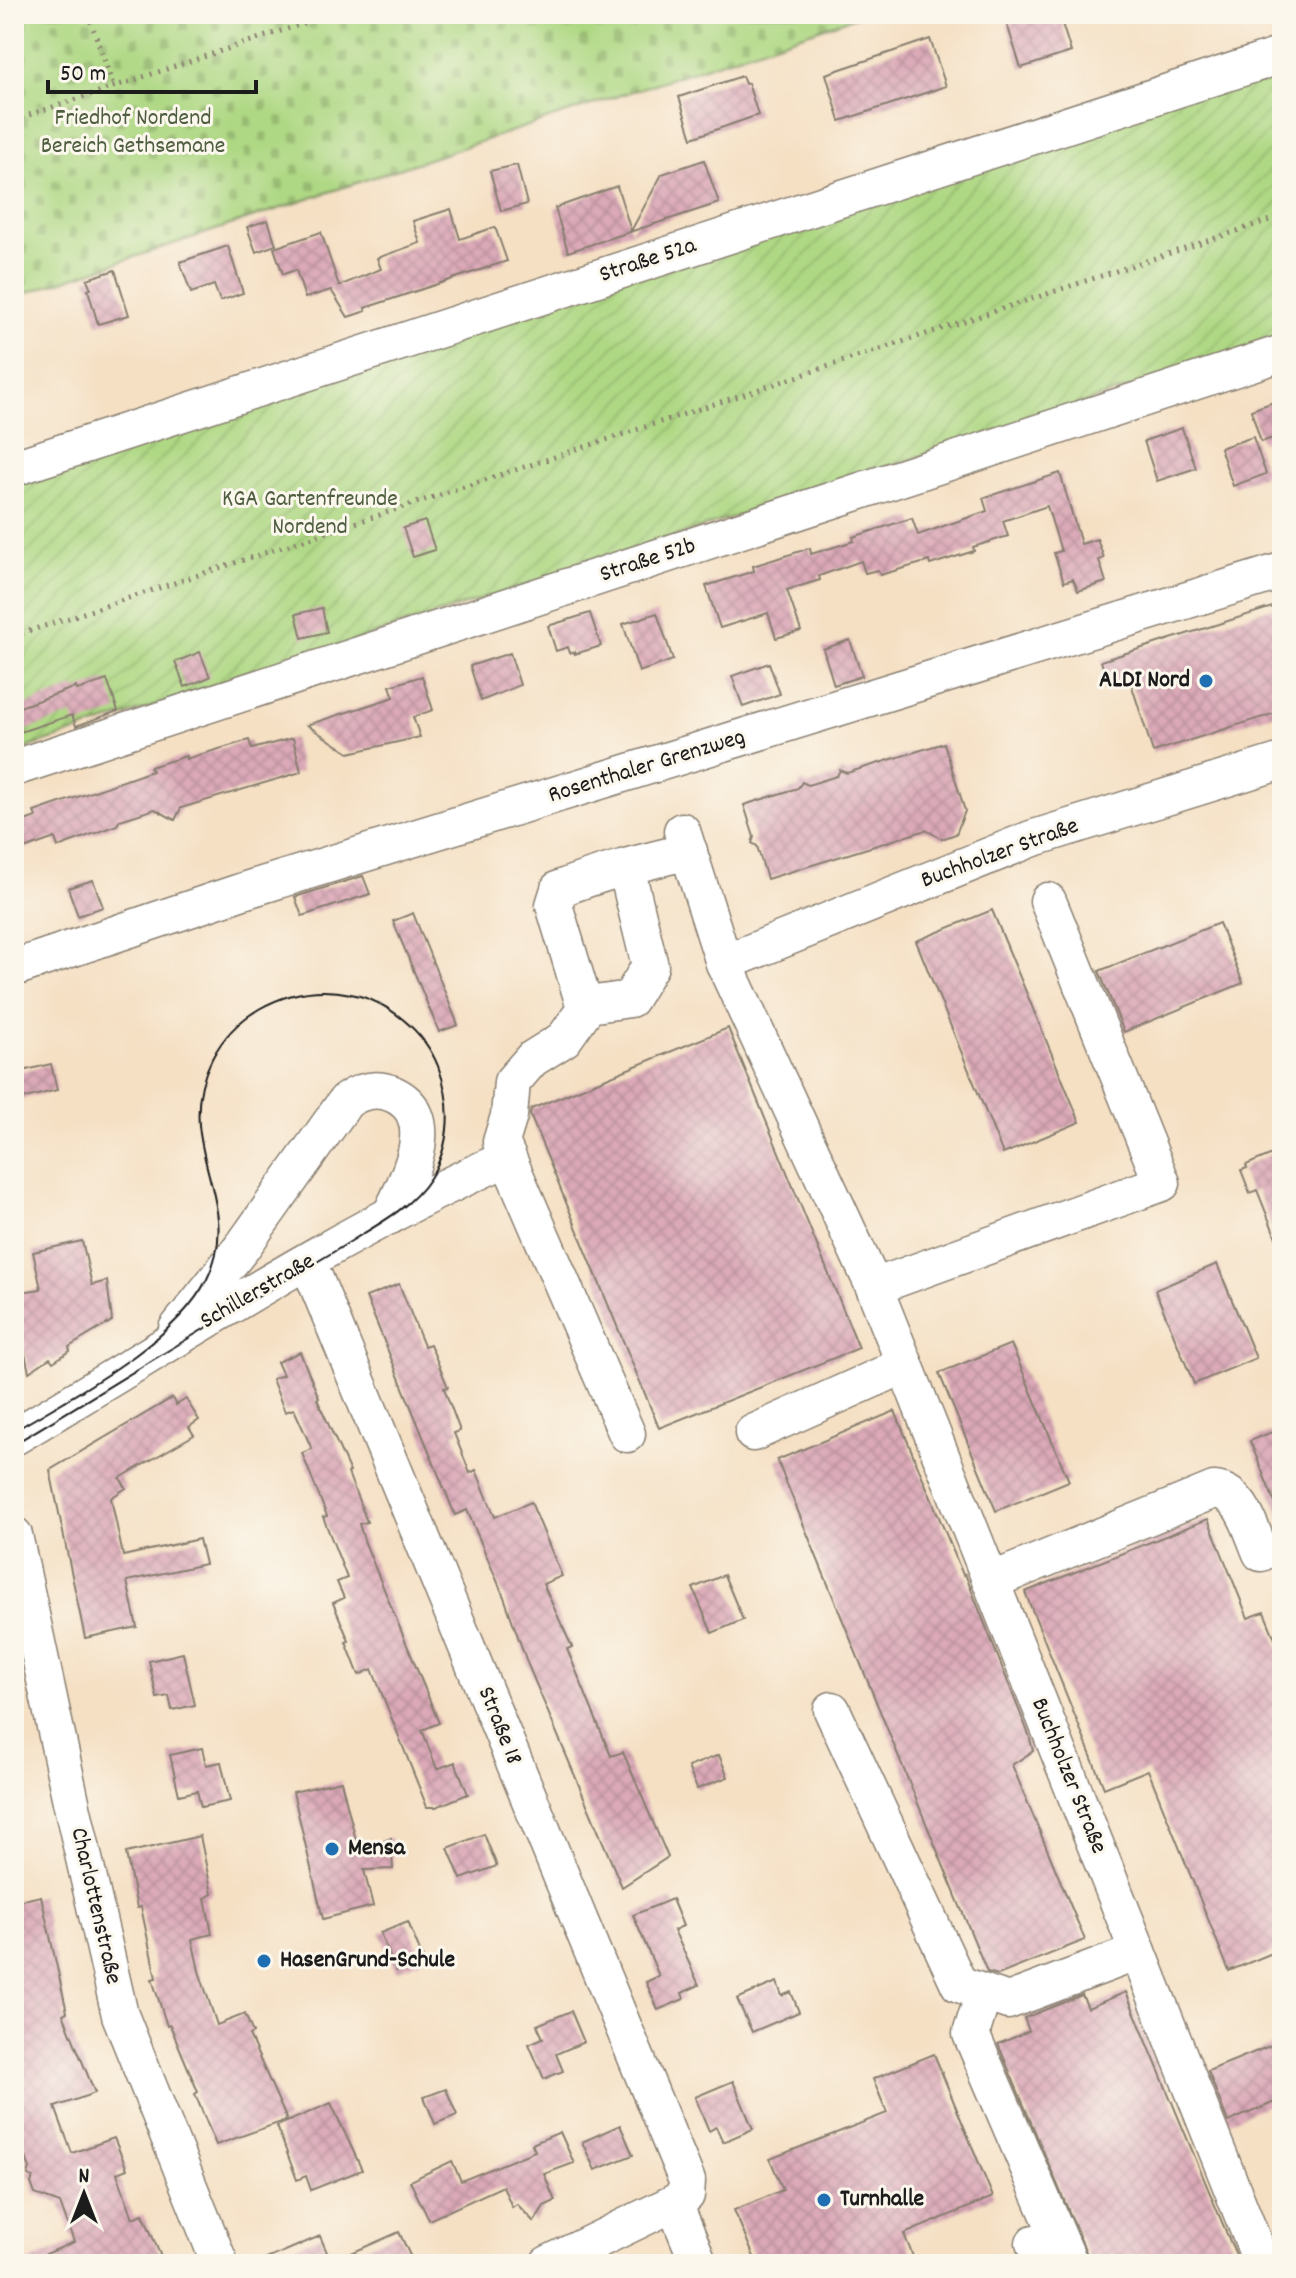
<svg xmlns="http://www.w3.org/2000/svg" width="1296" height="2278" viewBox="0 0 1296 2278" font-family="Dekko,sans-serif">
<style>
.cemetery{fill:url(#cemetery-stones);stroke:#667a50;stroke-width:2}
.garden{fill:url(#garden-furrows);stroke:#667a50;stroke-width:2}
.building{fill:url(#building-cross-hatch)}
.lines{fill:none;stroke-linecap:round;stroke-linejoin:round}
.minor-casing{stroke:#887e70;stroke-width:39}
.path{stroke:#887e70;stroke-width:5;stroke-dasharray:2 6;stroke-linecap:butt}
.minor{stroke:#fff;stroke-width:36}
.tram{stroke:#1c1c1c;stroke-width:2}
.poi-dot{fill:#1f6fb2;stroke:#fbf7ec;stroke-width:3}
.labels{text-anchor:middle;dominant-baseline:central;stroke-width:6;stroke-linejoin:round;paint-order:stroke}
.park-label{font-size:24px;fill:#4f5e40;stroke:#fbf7ec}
.street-label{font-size:24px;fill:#1c1c1c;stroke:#fbf7ec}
.poi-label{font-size:24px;font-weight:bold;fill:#1c1c1c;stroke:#fbf7ec;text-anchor:start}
</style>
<defs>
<pattern id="cemetery-stones" width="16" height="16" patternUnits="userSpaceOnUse" patternTransform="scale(2)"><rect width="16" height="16" fill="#afd884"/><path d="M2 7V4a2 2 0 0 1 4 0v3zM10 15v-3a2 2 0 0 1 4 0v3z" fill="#96b971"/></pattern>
<pattern id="garden-furrows" width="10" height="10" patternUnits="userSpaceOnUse" patternTransform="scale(2)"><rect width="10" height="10" fill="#afd884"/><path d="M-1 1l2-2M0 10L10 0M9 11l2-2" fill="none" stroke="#96b971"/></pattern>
<pattern id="building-cross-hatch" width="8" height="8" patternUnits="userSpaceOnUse" patternTransform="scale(2)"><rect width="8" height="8" fill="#dba9b8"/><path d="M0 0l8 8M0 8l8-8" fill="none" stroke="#bb919e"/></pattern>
</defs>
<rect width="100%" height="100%" fill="#fbf7ec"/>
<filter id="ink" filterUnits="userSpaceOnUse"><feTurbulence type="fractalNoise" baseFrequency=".0125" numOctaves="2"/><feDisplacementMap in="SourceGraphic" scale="16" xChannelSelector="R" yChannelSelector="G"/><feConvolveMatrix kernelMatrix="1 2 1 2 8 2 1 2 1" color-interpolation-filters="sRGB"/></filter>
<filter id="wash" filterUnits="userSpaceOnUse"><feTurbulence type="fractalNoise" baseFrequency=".006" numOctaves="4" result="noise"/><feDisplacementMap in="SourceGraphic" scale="32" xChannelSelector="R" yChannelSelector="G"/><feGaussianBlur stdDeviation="1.8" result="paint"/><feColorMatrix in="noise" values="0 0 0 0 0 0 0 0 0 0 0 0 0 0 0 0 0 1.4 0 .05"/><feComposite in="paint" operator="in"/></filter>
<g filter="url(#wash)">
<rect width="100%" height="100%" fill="#f5e0c4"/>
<path class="cemetery" d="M14,14h850l-850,283z"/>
<path class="garden" d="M1282,55v283l-1268,414v-284z"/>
<g id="blocks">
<g class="building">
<path d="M1038,14h21l12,38 -50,16 -14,-44z"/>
<path d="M930,39l16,47 -106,35 -14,-47z"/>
<path d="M742,76l3,8 3,-1 10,32 -66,23 -13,-41z"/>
<path d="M704,160l15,43 -151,49 -13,-44 62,-22 14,45 31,-57z"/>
<path d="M517,165l10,39 -26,7 -11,-40z"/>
<path d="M451,209l9,30 35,-12 12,34 -142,47 1,3 -18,6 -17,-27 -26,8 -9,-28 -13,4 -9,-26 47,-16 18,54 42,-17 -4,-11 43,-15 -7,-22z"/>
<path d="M268,220l8,25 -20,7 -9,-25z"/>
<path d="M228,246l15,47 -23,8 -6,-16 -23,8 -11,-31z"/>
<path d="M115,270l14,45 -31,9 -10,-34 3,-1 -4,-10z"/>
<path d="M1282,399v36l-21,7 -10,-32z"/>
<path d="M1182,428l14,40 -39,13 -13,-40z"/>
<path d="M1253,437l13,37 -33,12 -13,-38z"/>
<path d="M1060,473l21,71 16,-5 7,19 -5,2 7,22 -28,9 -5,-12 -9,3 -10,-29 7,-2 -14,-45 -44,15 5,15 -35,11 1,4 -44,14 -1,-4 -49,14 -2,-5 -13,3 -4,-12 -42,15 1,4 -33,10 14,41 -25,7 -8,-25 -48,15 -14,-42 48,-15 -1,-5 57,-18 1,6 43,-13 -1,-4 59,-19 6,17 69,-24 -4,-13z"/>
<path d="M425,521l10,29 -22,7 -10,-29z"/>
<path d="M1282,604v107l-129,41 -24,-75 -21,7 -7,-23z"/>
<path d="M322,608l5,24 -25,6 -6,-24z"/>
<path d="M590,613l11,33 -26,8v-2l-5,1 -2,-6 -12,4 -8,-25z"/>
<path d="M657,613l16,47 -34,12 -16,-48z"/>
<path d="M850,640l12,36 -28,9 -11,-36z"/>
<path d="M200,652l10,25 -25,10 -10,-25z"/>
<path d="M510,653l10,32 -39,16 -11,-35z"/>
<path d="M769,663l11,31 -37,13 -11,-31z"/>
<path d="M422,676l11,34 -20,7 7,20 -71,16 -42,-28 87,-28 -4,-11z"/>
<path d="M107,680l11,31 -42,15 -4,-11 -58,19v-25l62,-22 1,3z"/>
<path d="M293,738l8,34 -120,36 -6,12 -20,-11 -35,11 -3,5 -59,22 -3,-9 -31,11 -8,-25 20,-7 -2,-5 118,-41 -2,-4 36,-11v3l63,-19 3,9z"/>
<path d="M944,743l21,68 -9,23 -14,5 -16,-9 -159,49 -10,-33 -5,-3 2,-6 -10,-32 54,-17 4,-6 6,3 29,-9 3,-6 7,3z"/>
<path d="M363,876l7,18 -68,22 -7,-19z"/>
<path d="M93,880l10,27 -25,9 -10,-28z"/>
<path d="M992,910l88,212 -77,32 -87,-213z"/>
<path d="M413,913l45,112 -19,7 -46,-111z"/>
<path d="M1219,923l24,60 -119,49 -25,-61z"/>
<path d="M728,1028l131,320 -200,80 -129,-313 1,-6z"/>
<path d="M51,1064l6,26 -43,11v-28z"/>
<path d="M1282,1150v100h-1l-24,-60 -7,3 -9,-23 6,-2 -1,-3z"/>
<path d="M82,1241l10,44 15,-4 5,40 -43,26 1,4 -17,11 -3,-4 -21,14 -6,-27h-3l-5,-22 3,-1 -4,-29 27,-4 -8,-37z"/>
<path d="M1217,1264l39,94 -62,26 -39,-94z"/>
<path d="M399,1284l25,62 6,-2 18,43 -4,1 16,43 -6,2 16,40 6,-3 19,47 36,-15 31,74 -19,8 29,63 -5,2 44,107 12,-4 45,105 -46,30 -94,-222 -24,-68 -37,-87 -12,5 -89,-218z"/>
<path d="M1011,1344l58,137 -73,30 -57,-138z"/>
<path d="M300,1352l19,46 -2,1 33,73 -2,1 19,49 -8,2 6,19 74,180 -17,7 15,39 18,-7 13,32 -32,13h-9l-55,-138 -13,6 -13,-33 3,-1 -16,-38 11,-5 -7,-16 10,-4 -24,-61 4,-1 -25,-63 10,-4 -18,-40 -9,3 -13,-33 11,-4 -6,-13z"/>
<path d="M172,1398l4,7 10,-6 13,21 -10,7 5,8 -74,43 6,10 -15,10 12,58 76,-17 6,25 -78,17 10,46 -52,11 -35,-168z"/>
<path d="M895,1411l68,164 2,-1 64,161 4,16 -21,14 73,175 -87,35 -11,-3 -210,-512z"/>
<path d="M1282,1428v90h-1l-31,-77z"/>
<path d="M1208,1519l40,99 16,-6 18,44v293l-53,22 -81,-201 -44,18 -79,-196z"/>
<path d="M724,1575l19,45 -31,13 -19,-45z"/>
<path d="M183,1653l12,52 -23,5 -3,-14 -12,2 -8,-37z"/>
<path d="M202,1748l4,17 15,-3 9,39 -29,6 -4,-16 -18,4 -9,-40z"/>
<path d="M719,1755l9,22 -31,12 -9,-22z"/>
<path d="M341,1781l18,71 32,-14 2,31 -29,1 9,36 -50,13 -30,-127z"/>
<path d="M484,1834l13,32 -36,13 -13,-31z"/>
<path d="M200,1836l12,58 -7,4 7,36 -20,5 7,32 18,54 28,-11 8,19 -4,2 38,85 -71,25 -21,-51 3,-2 -28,-67 -3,1 -15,-47 4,-1 -15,-71 -4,1 -11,-55z"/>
<path d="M41,1896l26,116 -4,2 32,79 -40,14 17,46 42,-15 13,31 -10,4 16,45 10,-4 21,50h-141l51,-22 -14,-39 -25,-9 -4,-11 2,-5 -5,-2 2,-8 -16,-41v-146l4,-1 -4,-22v-56z"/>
<path d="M672,1899l11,27 -9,4 25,55 -17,8 2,6 -26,11 -12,-28 13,-6 -26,-61z"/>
<path d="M408,1922l15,37 -27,12 -16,-38z"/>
<path d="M777,1982l5,14 9,-4 8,20 -47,20 -15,-33z"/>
<path d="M1126,1992l111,266 2,6h-148l-93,-220 31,-13 -5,-13 28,-11 30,-12 6,13z"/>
<path d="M571,2011l13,31 -28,12 7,17 -19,8 -15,-35 14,-6 -6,-13z"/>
<path d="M1282,2041v58l-54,23 -20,-51z"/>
<path d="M934,2054l59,143 -89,37 12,30h-159l-23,-54 49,-20 -13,-31 117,-46 -14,-34z"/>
<path d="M733,2081l20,48 -30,13 -7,-15 -7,4 -14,-34z"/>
<path d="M446,2089l11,26 -22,9 -11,-27z"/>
<path d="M331,2103l31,67 -51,20 -5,-14 -9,4 -20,-54z"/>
<path d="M620,2125l13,30 -38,15 -13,-28z"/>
<path d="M560,2132l14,31 -30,11 11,27 -11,5 -10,16 -17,-18 -5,3 -9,-21 -74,34 -19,-39 42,-20 9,20 74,-30 -3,-7z"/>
<path d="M399,2232l15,32h-159l65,-28 11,26z"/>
</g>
</g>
</g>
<g filter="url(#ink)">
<use href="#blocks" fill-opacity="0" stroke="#887e70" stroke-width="2"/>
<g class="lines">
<defs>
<g id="minor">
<path d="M14,468l1268,-413"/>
<path d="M14,768l1268,-415"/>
<path d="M682,831l42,132"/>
<path d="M626,867l24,99 -20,33 -42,6 -5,-4 -29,-96 5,-16c43,-17 85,-27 130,-38"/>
<path d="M14,968l232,-78 1036,-319"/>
<path d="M588,1005l-24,34 -32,20 -20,23 -3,34 -8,26 126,292"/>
<path d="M308,1262l379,919 -1,14 -12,8 -126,61"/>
<path d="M874,1287l288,-104 -114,-282"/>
<path d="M177,1329l66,-83 103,-145c14,-10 30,-14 47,-7 50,23 13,88 -3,122"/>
<path d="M753,1433l152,-68"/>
<path d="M14,1437c162,-96 321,-203 494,-279"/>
<path d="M14,1535l58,271 48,209 100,249"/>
<path d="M991,1581l223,-91c29,2 37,41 47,63"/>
<path d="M832,1710l127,274 49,17 130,-49"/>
<path d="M984,1993l-13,41 99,230"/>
<path d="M674,2203l25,61"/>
<path d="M1034,2243l9,21"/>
<path d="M1262,2264l-388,-977 -150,-324 307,-124 251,-78"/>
</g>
</defs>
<use href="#minor" class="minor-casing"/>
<g class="path">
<path d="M88,14l26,73"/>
<path d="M14,120l318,-106"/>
<path d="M14,636l1268,-420"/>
</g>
<use href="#minor" class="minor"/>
<path class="tram" d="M14,1431c60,-36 161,-88 193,-152 28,-57 -3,-98 -8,-154 -4,-47 19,-92 60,-116 28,-16 60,-22 92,-15 37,7 73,37 87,72 14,37 14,78 -8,112 -18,28 -46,43 -74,60 -33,21 -67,40 -100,60 -82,48 -161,98 -242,146"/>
</g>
</g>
<g class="poi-dot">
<circle cx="1206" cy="681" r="8"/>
<circle cx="332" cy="1849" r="8"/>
<circle cx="264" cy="1961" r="8"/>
<circle cx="824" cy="2200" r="8"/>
</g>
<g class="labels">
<g class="park-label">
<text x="133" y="119">Friedhof Nordend<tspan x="133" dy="28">Bereich Gethsemane</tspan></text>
<text x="310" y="500">KGA Gartenfreunde<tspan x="310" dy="28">Nordend</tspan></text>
</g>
<g class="street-label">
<text transform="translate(648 261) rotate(-18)">Straße 52a</text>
<text transform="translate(648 561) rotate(-18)">Straße 52b</text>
<text transform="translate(647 767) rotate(-17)">Rosenthaler Grenzweg</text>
<text transform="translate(1000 854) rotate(-20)">Buchholzer Straße</text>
<text transform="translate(258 1292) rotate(-30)">Schillerstraße</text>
<text transform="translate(499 1726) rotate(68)">Straße 18</text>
<text transform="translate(1068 1776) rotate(68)">Buchholzer Straße</text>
<text transform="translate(95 1906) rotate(77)">Charlottenstraße</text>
</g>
<g class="poi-label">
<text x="1190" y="681" text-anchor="end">ALDI Nord</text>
<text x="348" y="1849">Mensa</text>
<text x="280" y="1961">HasenGrund-Schule</text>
<text x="840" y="2200">Turnhalle</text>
</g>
</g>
<rect width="1296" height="2278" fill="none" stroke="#fbf7ec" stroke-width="48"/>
<g transform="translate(84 2194)" stroke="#fbf7ec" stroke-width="6" paint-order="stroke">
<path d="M0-6L14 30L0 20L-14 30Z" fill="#1c1c1c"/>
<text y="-12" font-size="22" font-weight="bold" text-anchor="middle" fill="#1c1c1c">N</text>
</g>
<path d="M48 80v12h208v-12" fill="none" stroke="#1c1c1c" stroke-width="4"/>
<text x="60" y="80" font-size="24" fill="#1c1c1c" stroke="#fbf7ec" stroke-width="6" paint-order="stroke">50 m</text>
</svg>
